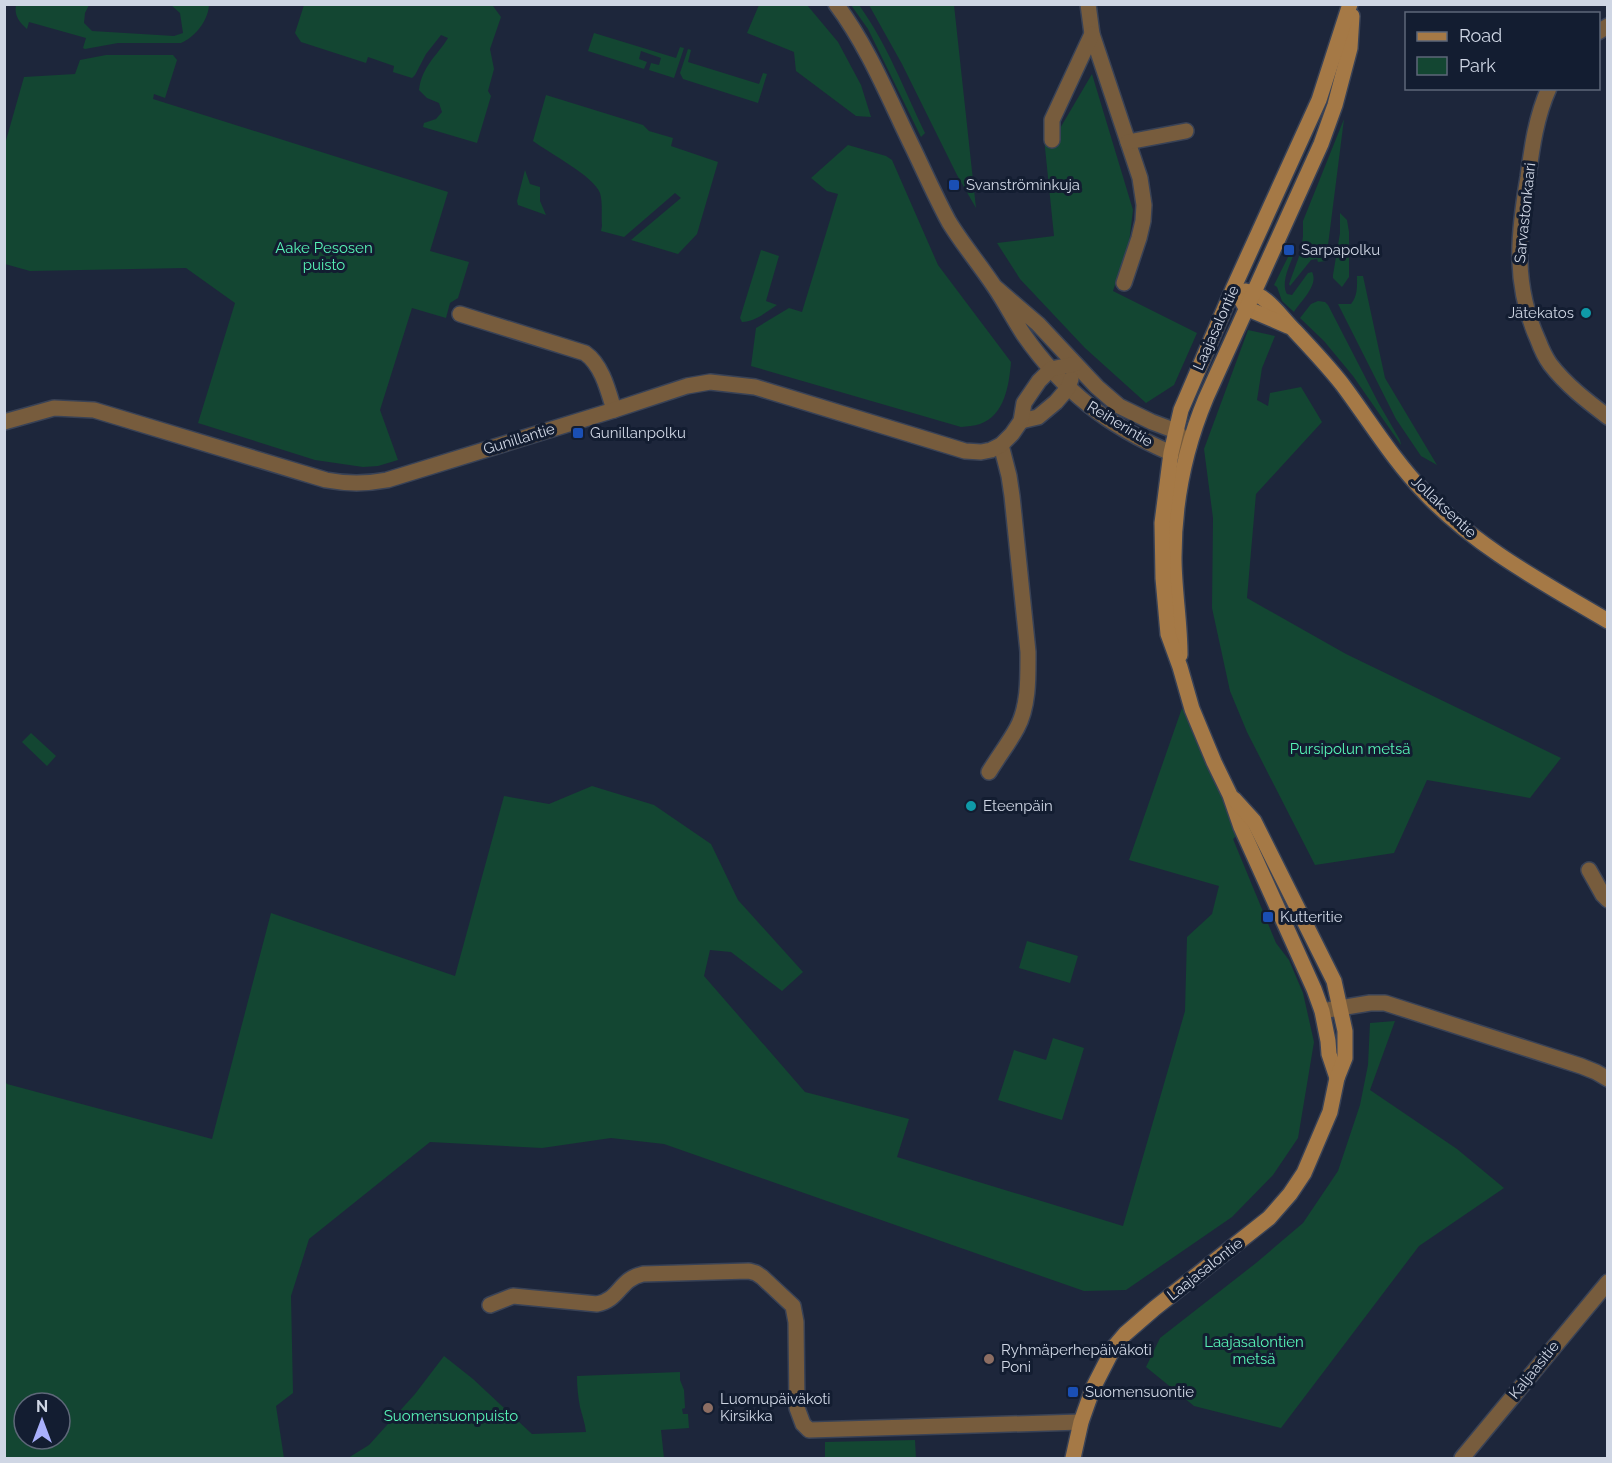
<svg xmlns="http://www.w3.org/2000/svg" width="1612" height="1463" viewBox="0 0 1612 1463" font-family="Raleway,sans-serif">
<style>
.green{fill:#134632;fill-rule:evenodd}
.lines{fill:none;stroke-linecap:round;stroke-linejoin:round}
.minor-casing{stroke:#394256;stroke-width:18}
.tertiary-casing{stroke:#394256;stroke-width:18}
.secondary-casing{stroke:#394256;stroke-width:18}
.minor{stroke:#775c3d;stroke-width:15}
.tertiary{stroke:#775c3d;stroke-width:15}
.secondary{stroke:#a57946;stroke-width:15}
.transit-dot{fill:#1a4fb4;stroke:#131d31;stroke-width:2}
.culture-dot{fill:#0f9aa8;stroke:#131d31;stroke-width:2}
.education-dot{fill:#8d6e63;stroke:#131d31;stroke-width:2}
.labels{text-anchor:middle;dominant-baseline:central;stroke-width:6;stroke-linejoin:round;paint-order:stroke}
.poi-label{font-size:15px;fill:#cfd6e4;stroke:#131d31;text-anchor:start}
.street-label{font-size:15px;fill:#cfd6e4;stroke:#131d31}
.park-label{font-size:15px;fill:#57f3b6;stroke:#131d31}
</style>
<rect width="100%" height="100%" fill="#1d263b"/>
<g class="green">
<path d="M488,4l5,2 8,11 -11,32 4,20 -6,22 3,5 -14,47 -54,-16 1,-4 12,-4 6,-7 -3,-9 -12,-5 -8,-8c3,-24 18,-34 29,-52l-7,-3 -15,19 -11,21 -3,3 -19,-6 1,-6 -26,-9 -2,6 -65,-21 -6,-9 9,-28z"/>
<path d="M16,5h73l-4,8 -1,10 8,8 82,5 9,-3 -3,-20 -9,-8h38c-1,16 -14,32 -28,38h-63l-33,6 -2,-1 3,-10 -57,-16 -2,7c-8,-7 -13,-14 -11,-24z"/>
<path d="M759,5h48l31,37 23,43 10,32 -15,-1 -60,-45 -2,-19 -47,-19z"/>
<path d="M851,5h8c28,39 45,84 66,128l-4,4 -53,-108z"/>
<path d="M869,5h85l22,203 -19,-33 -55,-111z"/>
<path d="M594,33l82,25 4,-11 4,1 -10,30 -25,-8 2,-7 8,2 2,-7 -20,-7 -2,8 8,3 -3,7 -56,-18z"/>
<path d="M688,49l3,1 -3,12 71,22 4,-11 4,1 -9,29 -75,-24 -3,-6z"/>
<path d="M106,55h67l4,5 -12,38 -11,-4 -1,5 295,93 -18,59 39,11 -11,36 -8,5 -4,15 -34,-10 -32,102 18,50 -20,6 -15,1 -48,-7 -117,-37 37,-120 -49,-35 -156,3 -25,-7v-120l19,-67 51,-3 5,-14z"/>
<path d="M1092,74l41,136 -4,33 -16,48 84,42 -23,52 -28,18 -61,-55 -65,-69 -23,-36 57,-7 -10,-98 15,-8z"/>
<path d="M546,95l97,30 6,6 24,7 -2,8 47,16 -21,72 -19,20 -47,-14 50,-42 -6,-5 -51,44 -23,-6 1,-5c-1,-10 1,-23 -2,-33 -6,-17 -51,-40 -67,-52z"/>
<path d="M1344,119l-18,142 -8,1 -1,-3 -6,1 -21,26 -1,-2 12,-33 2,-15v-15z"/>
<path d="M848,145l38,11 6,4 46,105 73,97c-2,23 -6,53 -31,62 -6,2 -13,2 -19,3l-210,-61 5,-38 33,-20 13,4 36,-118 -11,-3 -16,-13z"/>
<path d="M525,170l5,14 10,3v14l6,14 -28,-10 -1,-4z"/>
<path d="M1340,213l7,7 2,12v45l-7,10 -9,-9v-3l7,-42z"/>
<path d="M1292,249l3,2c-4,12 -15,31 -8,43l5,1 16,-22 4,-1c7,13 -11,29 -18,40l-12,-11 -5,-14 -3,-2z"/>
<path d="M761,250l18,6 -13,45 11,4c-11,7 -22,17 -35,17l-2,-4z"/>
<path d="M1357,276h6l22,102 52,87 -16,-9 -25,-37 -58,-115h13c7,-8 6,-19 6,-28z"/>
<path d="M1318,301l7,1 3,3 51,99 21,36 1,5 -48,-69 -29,-35 -24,-23 11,-14z"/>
<path d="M1248,330l27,6 -13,32 -5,32 11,6 2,-13 31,-6 21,35 -66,72 -9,104 99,56 215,104 -31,40 -103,-18 -33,73 -79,12 -68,-133 -17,-41 -18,-83 1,-90 -9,-69z"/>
<path d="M1182,708l56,126 -5,5 43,104 13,17 14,33 11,49 -16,96 -25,37 -41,42 -106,73 -42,1 -420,-147 -53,-6 -69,10 -112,-6 -121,97 -18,57 2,97 -17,13 8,52h-279v-377l2,3 205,55 59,-226 184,63 49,-180 45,8 43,-18 62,19 57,39 27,56 65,72 -21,19 -51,-39 -21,-2 -6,26 101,116 104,27 -12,38 226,69 62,-215 2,-74 25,-23 7,-28 -90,-26zM24,1403h36v36h-36z"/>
<path d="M31,733l25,23 -9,10 -25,-24z"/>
<path d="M1027,941l51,15 -8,27 -51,-15z"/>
<path d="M1395,1021l-25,69 87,59 47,39 -85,58 -138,182 -87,-22 -48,-39 14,-29 96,-75 47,-40 35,-52 22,-66 8,-40 2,-42z"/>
<path d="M1053,1038l31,10 -22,72 -64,-20 16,-50 32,10z"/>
<path d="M444,1356l29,23 59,55 54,-2c-1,-9 -4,-17 -6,-25 -2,-10 -3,-21 -3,-31l103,-4v8l4,10 1,18 -3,1 1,5h5l1,14 -28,2 3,28h-316l21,-13 46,-51z"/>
<path d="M915,1440l1,18h-91v-16z"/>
</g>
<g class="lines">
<defs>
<g id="minor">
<path d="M1088,4l4,30 48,144 4,27 -1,16 -4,17 -15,45"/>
<path d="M1598,32l10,-6"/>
<path d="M1549,88c-13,29 -17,59 -21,89 -10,58 -15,108 10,163 3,8 7,17 12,24 16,21 37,37 58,53"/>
<path d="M1052,140v-20l40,-86"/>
<path d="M1128,142l58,-11"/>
<path d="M460,314l125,39c17,12 23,37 29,57"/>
<path d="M989,772c9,-15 20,-29 28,-44 12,-22 11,-52 11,-76l-16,-156 -3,-20 -8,-31"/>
<path d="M1589,870l14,25 5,5"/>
<path d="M1322,1011l48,-8h15l196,63 15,6 12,7"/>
<path d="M490,1305l23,-9 84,8c23,-4 22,-25 46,-30l106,-3 7,2 6,4 31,29 3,16 1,86 6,16 6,6 272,-8"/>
<path d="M1462,1458l146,-176"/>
</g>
<g id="tertiary">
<path d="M836,4c33,44 53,95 77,144 12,25 23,50 36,74 14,23 32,44 47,67 10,15 18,31 28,46 39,56 84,91 147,118l18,-7 -13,-15 -24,-9 -33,-16 -22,-19 -59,-63 -43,-37"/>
<path d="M1021,421l17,-4 18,-15 12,-14 3,-9"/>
<path d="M4,422l50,-14 40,2 232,70c21,4 40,4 61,0l227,-70 73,-24 23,-4 45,5 210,64 16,1 10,-2 10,-5 11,-11 9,-13 3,-18 15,-22 12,-12 24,-5"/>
</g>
<g id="secondary">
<path d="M1245,291c22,3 34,24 49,39 16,17 33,35 48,54 27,36 51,76 83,109 51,54 119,90 183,128"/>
<path d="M1242,301l4,7 42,18"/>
<path d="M1180,655c0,-33 -6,-65 -6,-98 0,-54 11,-109 32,-159l115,-254 14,-39 15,-57 2,-32"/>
<path d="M1337,1078l-8,-24 -1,-13 -6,-30 -8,-22 -73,-162 -11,-32 -16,-33 -22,-53 -12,-42 -12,-33 -5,-56 -1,-55 9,-70 10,-43 52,-121 86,-189 31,-96"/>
<path d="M1073,1458l8,-36 12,-34 21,-41 11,-13 30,-26 114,-90 21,-24 14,-21 26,-61 7,-34 8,-20v-27l-11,-50 -80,-160 -20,-22"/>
</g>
</defs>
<use href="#minor" class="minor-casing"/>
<use href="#tertiary" class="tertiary-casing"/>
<use href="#secondary" class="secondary-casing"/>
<use href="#minor" class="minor"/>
<use href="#tertiary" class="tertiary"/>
<use href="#secondary" class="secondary"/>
</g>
<g class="transit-dot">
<rect x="948" y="179" width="12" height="12" rx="3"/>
<rect x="1283" y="244" width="12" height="12" rx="3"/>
<rect x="572" y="427" width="12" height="12" rx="3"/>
<rect x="1262" y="911" width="12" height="12" rx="3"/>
<rect x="1067" y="1386" width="12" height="12" rx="3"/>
</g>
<g class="culture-dot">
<circle cx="1586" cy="313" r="6"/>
<circle cx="971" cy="806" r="6"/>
</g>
<g class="education-dot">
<circle cx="989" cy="1359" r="6"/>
<circle cx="708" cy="1408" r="6"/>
</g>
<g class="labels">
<g class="poi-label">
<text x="966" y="185">Svanströminkuja</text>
<text x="1301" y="250">Sarpapolku</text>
<text x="1574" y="313" text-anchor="end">Jätekatos</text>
<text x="590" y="433">Gunillanpolku</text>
<text x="983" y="806">Eteenpäin</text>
<text x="1280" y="917">Kutteritie</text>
<text x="1001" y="1350">Ryhmäperhepäiväkoti<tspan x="1001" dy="17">Poni</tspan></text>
<text x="1085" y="1392">Suomensuontie</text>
<text x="720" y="1399">Luomupäiväkoti<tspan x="720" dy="17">Kirsikka</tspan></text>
</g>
<g class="street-label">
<text transform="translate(1525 213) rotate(-84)">Sarvastonkaari</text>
<text transform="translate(1216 328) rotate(-66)">Laajasalontie</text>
<text transform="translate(1120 424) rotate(31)">Reiherintie</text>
<text transform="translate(519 439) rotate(-17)">Gunillantie</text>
<text transform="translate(1444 507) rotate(43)">Jollaksentie</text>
<text transform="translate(1205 1269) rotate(-38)">Laajasalontie</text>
<text transform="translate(1534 1370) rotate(-51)">Kaljaasitie</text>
</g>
<g class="park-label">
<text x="324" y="248">Aake Pesosen<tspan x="324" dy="17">puisto</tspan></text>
<text x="1350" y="749">Pursipolun metsä</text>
<text x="1254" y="1342">Laajasalontien<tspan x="1254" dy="17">metsä</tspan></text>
<text x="451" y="1416">Suomensuonpuisto</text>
</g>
</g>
<rect width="1612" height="1463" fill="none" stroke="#cfd6e4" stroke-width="12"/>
<rect x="1405" y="12" width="195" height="78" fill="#131d31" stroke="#5e6779" stroke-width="1.5"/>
<rect x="1417" y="32" width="30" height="9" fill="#a57946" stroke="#5e6779" stroke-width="1.5"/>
<text x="1459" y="42" font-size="18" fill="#cfd6e4">Road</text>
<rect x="1417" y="57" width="30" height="18" fill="#134632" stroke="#5e6779" stroke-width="1.5"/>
<text x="1459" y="72" font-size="18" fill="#cfd6e4">Park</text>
<g transform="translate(42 1421)"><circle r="28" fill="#131d31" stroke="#5e6779" stroke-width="1.5"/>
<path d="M0-4.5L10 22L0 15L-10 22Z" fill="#a9b0fc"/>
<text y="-9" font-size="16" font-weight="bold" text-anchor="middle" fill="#cfd6e4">N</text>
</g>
</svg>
